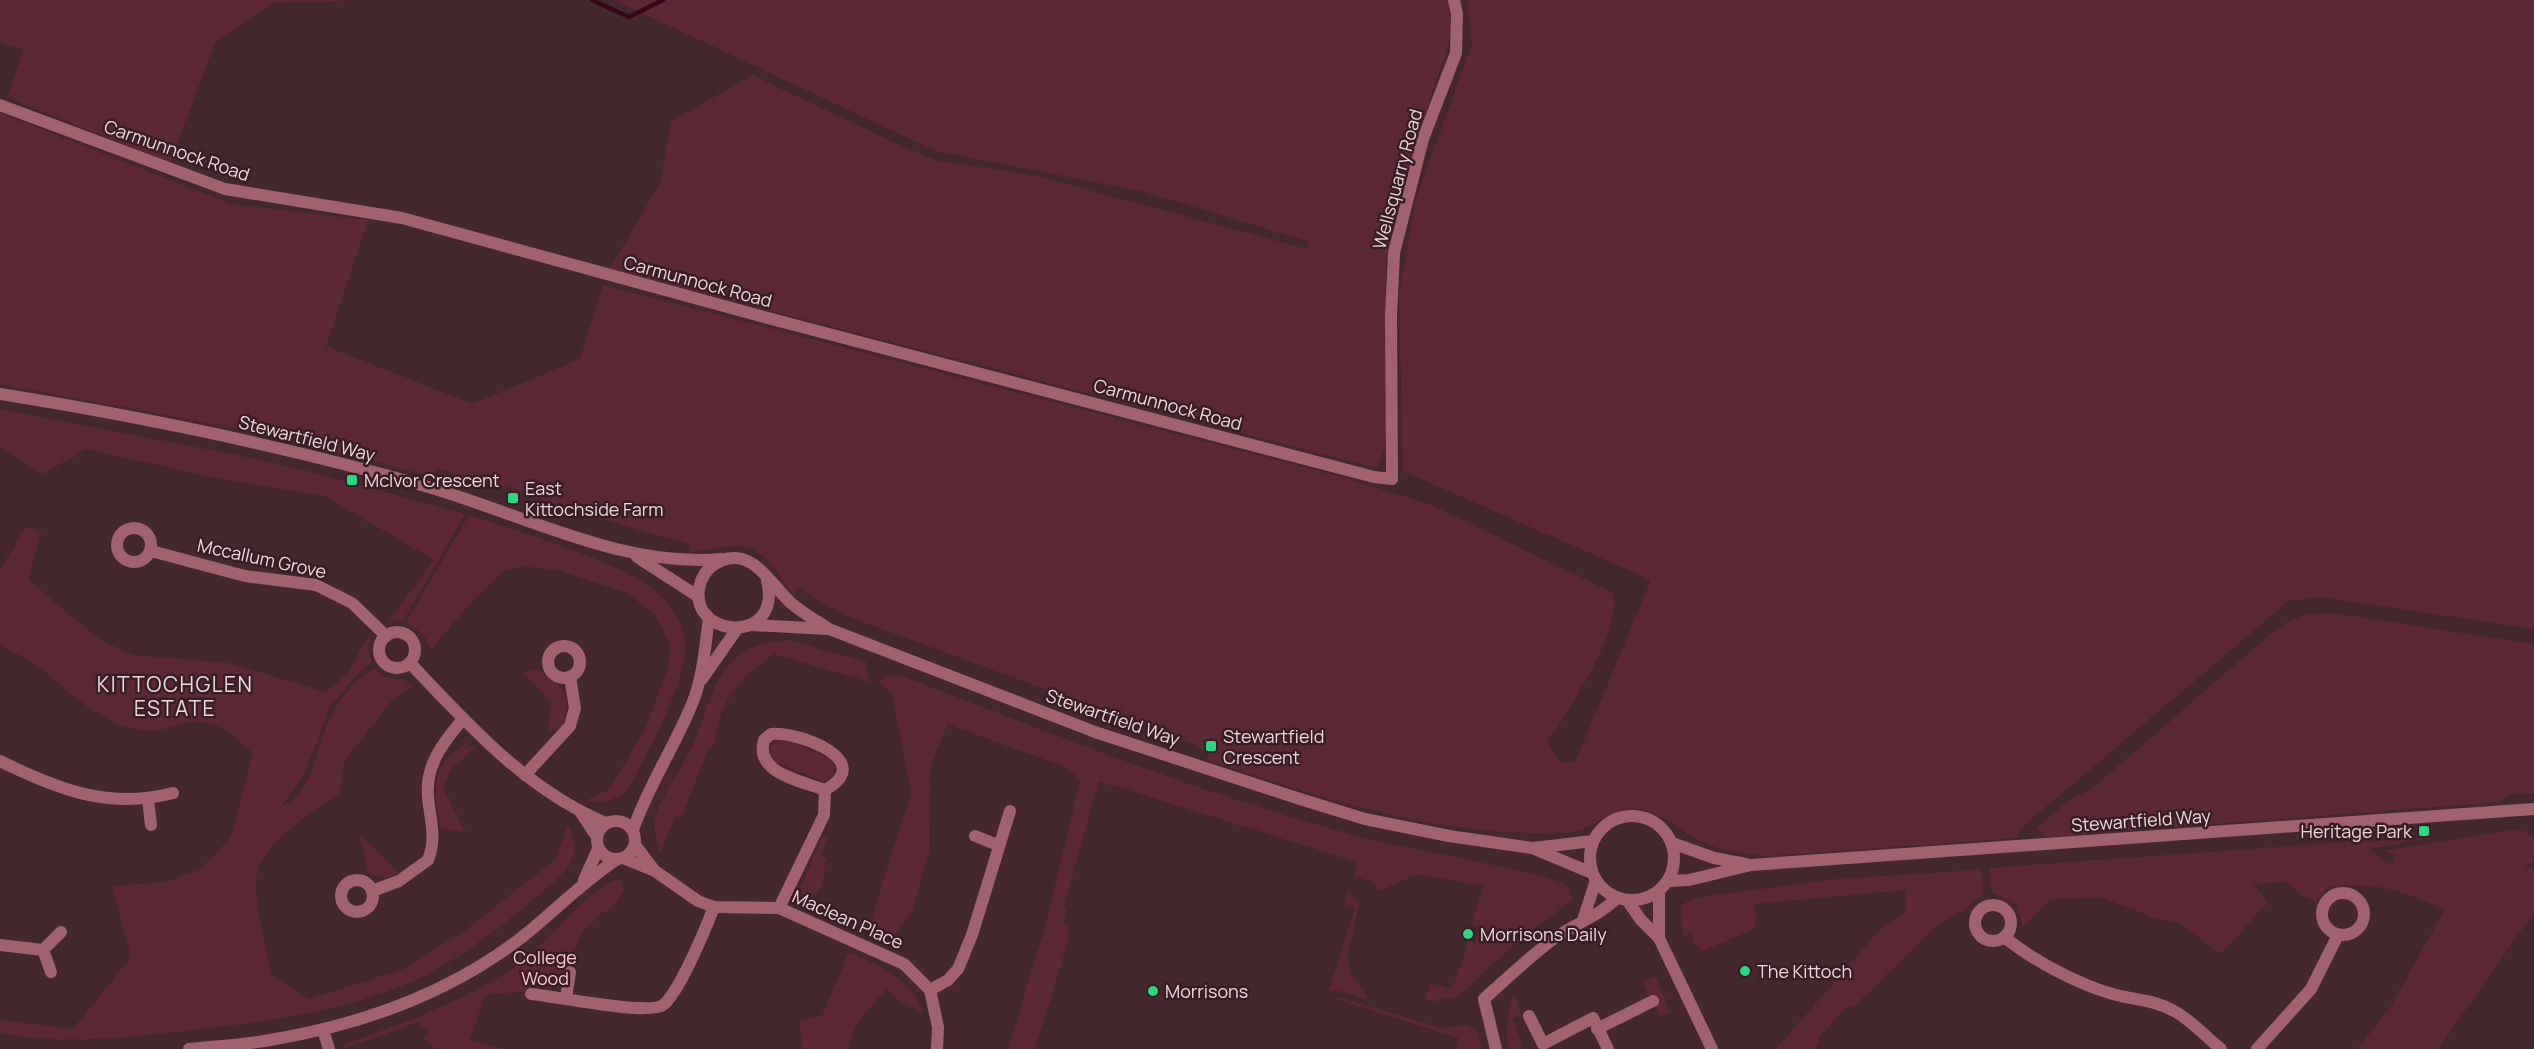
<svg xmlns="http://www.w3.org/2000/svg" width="2534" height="1049" viewBox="0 0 2534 1049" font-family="Manrope,sans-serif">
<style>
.green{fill:#5d2835}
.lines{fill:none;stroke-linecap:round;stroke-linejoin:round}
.stream{stroke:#360717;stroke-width:4.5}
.minor{stroke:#a16270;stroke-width:12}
.tertiary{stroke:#a16270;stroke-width:12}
.poi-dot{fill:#2ad884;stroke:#3a1d24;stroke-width:2}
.labels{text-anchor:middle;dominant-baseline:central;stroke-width:5;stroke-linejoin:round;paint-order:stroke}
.street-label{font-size:18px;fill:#ecd8db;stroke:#3a1d24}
.poi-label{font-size:18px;fill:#ecd8db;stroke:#3a1d24;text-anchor:start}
.park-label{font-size:18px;fill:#fcc6d0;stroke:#3a1d24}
.quarter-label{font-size:21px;letter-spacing:1.5px;fill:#ecd8db;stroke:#3a1d24}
</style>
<rect width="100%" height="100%" fill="#45272e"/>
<g class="green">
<path d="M0,0h365l-92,3 -58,40 -45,120 -163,-66 17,-47 -24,-8z"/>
<path d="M614,0h834l4,32 -35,108 -31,123 -1,185 -8,20 -767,-199 51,-88 10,-59 81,-47 158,75 29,11 94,14 274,74 3,-7 -165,-50 -209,-41z"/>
<path d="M1467,0h1067v629l-214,-32 -31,4 -269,228 -3,9 -247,18c-24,-2 -45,-4 -67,-14 -22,-10 -38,-29 -64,-33 -20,-3 -41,15 -59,21 -14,5 -36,3 -50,3 -112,-2 -218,-39 -323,-73l1,-6 -12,-9 -344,-127 -39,-20 -14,-11 -7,6c-37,-53 -38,-52 -102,-40l-2,-9 -130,-38 -39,-16 -82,-21 -7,7 -162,-42 -268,-50v-271l231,91 137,16 -42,126 146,58 108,-45 23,-74 742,193 87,27 181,88c6,44 -38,103 -59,141l-8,5 14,24 15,-1 76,-182 -248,-109 -4,-175 17,-97 56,-155z"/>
<path d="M0,409l232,45 76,17 157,43 -62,107 -14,-1 45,-60 -109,-64 -105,-17 -134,-30 -43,25 -43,-26z"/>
<path d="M469,515c47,16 171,51 199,88 11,13 17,29 17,46 -1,41 -40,107 -59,144l-20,9 -21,-1 25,-12 37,-64 21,-58 2,-23 -14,-28 -27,-22 -72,-24 -36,-4 -18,6 -32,30 -40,48 -7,-15 -18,-13z"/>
<path d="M27,526l14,7 -13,47 74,61 31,14 96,8 97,29 21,-18 24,-42 -3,19 4,11 -17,15 -26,31 -23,63 -25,36c33,-16 33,-52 46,-82 10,-24 25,-43 47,-57 7,7 18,14 29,11l11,7 -21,13 -49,63 -5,33c-27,17 -84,52 -83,88 0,26 11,65 15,92l38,24 94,-30 63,-39 89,-70 13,-35c19,33 -9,53 -33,73 -34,30 -82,66 -124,84 -71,31 -149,40 -225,49 -62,7 -124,14 -186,2v-13l73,9 58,-72 -19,-71 53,-4 35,-12 31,-33 22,-83c-20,-21 -41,-38 -72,-30 -9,2 -21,8 -31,7 -42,-1 -76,-35 -106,-60 -13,-10 -30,-18 -44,-26v-76z"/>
<path d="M2333,613l201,31v149l-25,2 -10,7 -451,35 -12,-8 34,-30 22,-10 184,-160 28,-15z"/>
<path d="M788,640l78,22 3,20 -95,-28c-34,24 -55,46 -59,90l-6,3 -26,67 -8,4 -15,35c-4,-13 -8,-27 -3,-41 9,-24 26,-45 37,-69 10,-23 18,-62 36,-80 17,-16 34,-21 58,-23z"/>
<path d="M537,669c25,19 38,23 26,58l-15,5 3,-30 -28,-29z"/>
<path d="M900,675c149,58 299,118 454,160 67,18 137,26 204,46l11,7 4,12 -53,39 -56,52 -11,7 -11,1v3l-17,-3 6,-16 17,5 7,-5 14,-42 6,2 4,-16 -7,-2 11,-39 -62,-11 -8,1 -33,15 -7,-9 -19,-6 3,-14 -258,-81 -35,124 2,6 -3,12 7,2 -3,9 3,2 -35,113h-27l37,-122 35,-146 -12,-13 -121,-44 -17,45 -1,84 -17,59 -22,32 -23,-10 44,-142 -19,-99 -14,-11 7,-4z"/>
<path d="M784,739l46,20 4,5v11l-11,6 -49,-19 -4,-6 1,-12z"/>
<path d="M465,743l10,5 -24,21 -8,19 22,44 -25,-4c-6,-38 -11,-59 25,-85z"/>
<path d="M2515,829l19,7v25l-9,5 5,3 4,-2v45l-96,137h-81l33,-41 54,-97c-33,-20 -78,-31 -116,-24l-12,15 -12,-5 -18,-15 -33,2 15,18 -47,52 -42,-31 -27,-6 -49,-19 -52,1 -28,28 -6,-23 -25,-12 -3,-24 370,-27 65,-2 -55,10 19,15 7,-3 -2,-7 -10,-3z"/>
<path d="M360,835l39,37 -12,6 -19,-5z"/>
<path d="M823,835l5,2 -8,19 8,3 -5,11 2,4 -7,19 -19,10 -2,-7z"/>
<path d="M1981,870l3,25 -11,5 -8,12h-6l-23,14 -82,81 -6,-2 -30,34 2,4 -5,6h-39l106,-122 24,-15v-22l-152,14 2,15 -2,10 -51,22 -10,-9 -2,-9 -8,4 -2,-31 12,-8 143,-19z"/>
<path d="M620,879l4,11 -12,18 -12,6 -18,19 -21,47 -6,6 -25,1 -6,5 -38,2 -16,46 35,9h-69l-13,-10 6,-5 -10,-12 -76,27 2,-5c59,-21 122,-44 174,-80 12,-9 22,-21 34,-31 15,-15 46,-50 67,-54z"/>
<path d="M1348,892l12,10 -13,55 4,17 19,27 -30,-10h-11l26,-84 -12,-4z"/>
<path d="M849,952c31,15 62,25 74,60l-23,-10 -13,-14 -31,37 -8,24h-45l-4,-28 23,-5z"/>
<path d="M1655,976l15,36 -9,5 -19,-35z"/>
<path d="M1514,993l7,22 -8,4 11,30h-15c-4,-19 -2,-38 5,-56z"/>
<path d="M1338,997l103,31 27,-3 9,8 5,16h-26l2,-11 -126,-40z"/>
</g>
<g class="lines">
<path class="stream" d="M592,0l37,17 34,-17"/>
<g class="minor">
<path d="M0,105l225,84 177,29 362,99 610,160 18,2 -1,-163 3,-63 29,-114 33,-86 1,-39 -3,-14"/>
<circle cx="134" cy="545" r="17"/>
<path d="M151,551l94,25 71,9 36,18 34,33"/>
<circle cx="397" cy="650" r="18"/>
<circle cx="564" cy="662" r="16"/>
<path d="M410,663c58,61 116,127 196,160"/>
<path d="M0,761c57,28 109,49 173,32"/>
<path d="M525,775l45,-49 5,-18 -5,-31"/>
<path d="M148,800l3,25"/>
<path d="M581,813l16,24"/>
<path d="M975,836l23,9"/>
<path d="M635,845l19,25"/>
<path d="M623,858l32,13 43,30 16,6 65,1 125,56 26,26 8,37 -1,22"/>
<circle cx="357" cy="896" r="16"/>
<path d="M372,891l27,-10 29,-21c9,-22 2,-40 0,-63 -3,-33 16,-55 35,-78"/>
<circle cx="2343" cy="914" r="21"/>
<circle cx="1993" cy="923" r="18"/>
<path d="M779,908l45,-93 1,-25c-24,-9 -71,-17 -61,-50l7,-6c27,-3 107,27 54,56"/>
<path d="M1583,920l13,-40"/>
<path d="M2004,937c30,24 75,48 112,58 20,5 39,5 58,16 17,9 32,26 47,38"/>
<path d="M0,945l43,5"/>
<path d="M43,950l18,-18"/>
<path d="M43,950l8,22"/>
<path d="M930,990l18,-10 10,-11 14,-34 38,-124"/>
<path d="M531,994c23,2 117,22 132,11 16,-12 43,-77 51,-98"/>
<path d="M566,998l4,-26"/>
<path d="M1529,1016l14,28 50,-26 15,31"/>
<path d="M1597,1029l56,-28"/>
<path d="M323,1030l6,19"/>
<path d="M1496,1049l-12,-50c23,-21 46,-43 71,-61 21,-15 44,-22 62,-40"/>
<path d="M2257,1049l54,-60 27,-54"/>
</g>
<g class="tertiary">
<path d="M0,394c143,23 285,52 425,92 95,27 196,82 296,73"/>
<path d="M637,557l62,40"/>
<path d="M767,580c17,69 -86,57 -66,1 4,-10 11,-17 22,-21 31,-11 49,26 68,43 11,10 25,17 38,26l266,103 205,67 65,20 84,17 83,12 60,25"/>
<path d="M751,625l77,4"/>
<path d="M702,679l35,-50"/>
<circle cx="1632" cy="858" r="42"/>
<circle cx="616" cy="840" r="19"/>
<path d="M633,830c15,-44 41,-82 59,-126 11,-27 13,-57 17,-86"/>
<path d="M1672,843l42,15 32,6"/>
<path d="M1533,848l60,-7"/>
<path d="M584,880l14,-31"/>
<path d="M1668,881l21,-1 62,-15 783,-56"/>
<path d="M1659,891v47l53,111"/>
<path d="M1627,900l14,20 18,18"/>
<path d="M189,1049c27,-3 54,-4 81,-9 90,-15 178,-46 251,-102 33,-26 59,-54 95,-78"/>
</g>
</g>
<g class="poi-dot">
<rect x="346" y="474" width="12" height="12" rx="3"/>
<rect x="507" y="492" width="12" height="12" rx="3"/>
<rect x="1205" y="740" width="12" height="12" rx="3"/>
<rect x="2418" y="825" width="12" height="12" rx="3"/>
<circle cx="1468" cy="934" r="6"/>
<circle cx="1745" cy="971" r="6"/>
<circle cx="1153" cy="991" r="6"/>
</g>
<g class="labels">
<g class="street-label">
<text transform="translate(177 150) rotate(19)">Carmunnock Road</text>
<text transform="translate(1397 179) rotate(-75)">Wellsquarry Road</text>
<text transform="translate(698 281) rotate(15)">Carmunnock Road</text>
<text transform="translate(1168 404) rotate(15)">Carmunnock Road</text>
<text transform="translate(307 438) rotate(14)">Stewartfield Way</text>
<text transform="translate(262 558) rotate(12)">Mccallum Grove</text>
<text transform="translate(1113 717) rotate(19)">Stewartfield Way</text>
<text transform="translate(2141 820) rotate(-4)">Stewartfield Way</text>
<text transform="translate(848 919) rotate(24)">Maclean Place</text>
</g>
<g class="poi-label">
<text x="364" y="480">McIvor Crescent</text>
<text x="525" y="488">East<tspan x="525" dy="21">Kittochside Farm</tspan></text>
<text x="1223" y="736">Stewartfield<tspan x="1223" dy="21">Crescent</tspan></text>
<text x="2412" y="831" text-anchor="end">Heritage Park</text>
<text x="1480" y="934">Morrisons Daily</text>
<text x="1757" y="971">The Kittoch</text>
<text x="1165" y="991">Morrisons</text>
</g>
<g class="park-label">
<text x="545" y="957">College<tspan x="545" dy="21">Wood</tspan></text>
</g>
<g class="quarter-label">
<text x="175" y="684">KITTOCHGLEN<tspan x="175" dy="24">ESTATE</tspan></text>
</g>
</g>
</svg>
